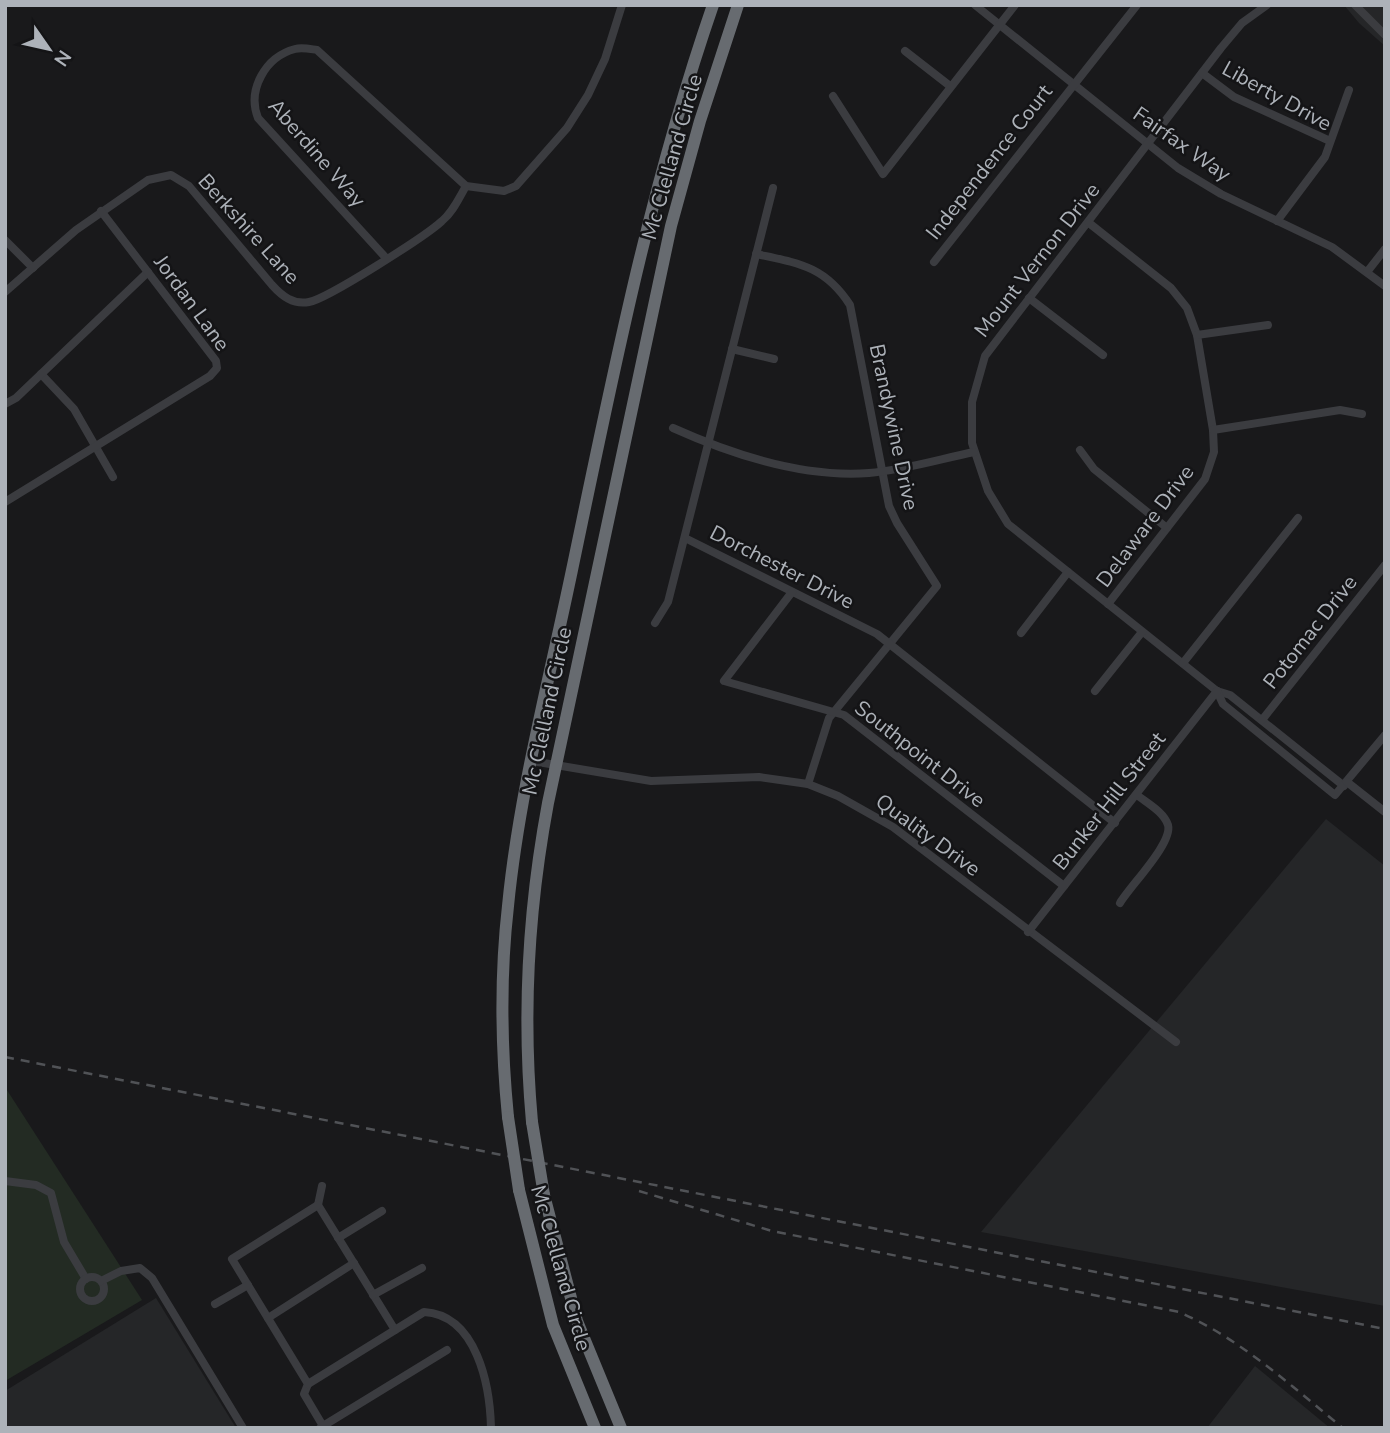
<svg xmlns="http://www.w3.org/2000/svg" width="1390" height="1433" viewBox="0 0 1390 1433" font-family="'Nunito Sans',sans-serif">
<style>
.built{fill:#252628}
.green{fill:#232b23}
.lines{fill:none;stroke-linecap:round;stroke-linejoin:round}
.minor{stroke:#3b3c40;stroke-width:8}
.highway{stroke:#676b70;stroke-width:12}
.rail{stroke:#505256;stroke-width:2.5;stroke-dasharray:9 7;stroke-linecap:butt}
.highway-bridge{stroke:#676b70;stroke-width:12}
.labels{text-anchor:middle;dominant-baseline:central;stroke-width:5;stroke-linejoin:round;paint-order:stroke}
.street-label{font-size:21px;fill:#adb2b9;stroke:#141416}
</style>
<rect width="100%" height="100%" fill="#19191b"/>
<g class="built">
<path d="M1344,5h41v41l-26,-23z"/>
<path d="M1326,819l59,47v440l-404,-74z"/>
<path d="M156,1298l80,130h-231v-37z"/>
<path d="M1255,1366l75,62h-123z"/>
</g>
<path class="green" d="M5,1087l137,213 -137,81z"/>
<g class="lines">
<g class="minor">
<path d="M975,5l203,163 43,26 111,53 53,39"/>
<path d="M1267,5l-25,18 -21,25 -236,308 -13,46v41l16,48 20,33 209,167 13,4 114,91"/>
<path d="M1355,5l30,30"/>
<path d="M905,51l45,35"/>
<path d="M1202,73l32,24 96,44"/>
<path d="M833,96l50,78 132,-169"/>
<path d="M1277,221l48,-64 24,-67"/>
<path d="M1089,223l82,65 16,20 10,27 16,95 1,22 -9,27 -97,125"/>
<path d="M5,240l28,28"/>
<path d="M756,254c42,9 69,12 94,51l39,201 8,17 40,63 -108,132 -21,66"/>
<path d="M386,258l-128,-140c-11,-28 7,-61 37,-69 7,-2 15,0 22,1l149,136 38,5 12,-5 51,-58 21,-33 17,-36 17,-54"/>
<path d="M934,262l203,-257"/>
<path d="M1367,272l18,-23"/>
<path d="M5,292l71,-62 72,-50 23,-5 18,11 83,99c10,11 21,20 37,17 18,-3 117,-66 133,-81 11,-9 17,-23 24,-35"/>
<path d="M1029,298l74,57"/>
<path d="M1197,335l71,-10"/>
<path d="M732,349l42,10"/>
<path d="M41,374l33,35 39,68"/>
<path d="M5,404l11,-6 132,-126"/>
<path d="M673,428c60,27 130,50 196,45 35,-3 71,-14 105,-21"/>
<path d="M1213,430l127,-20 22,4"/>
<path d="M1080,450l14,19 73,59"/>
<path d="M5,502l205,-126 7,-8 -1,-7 -115,-150"/>
<path d="M685,538l192,96 238,189"/>
<path d="M792,592l-68,89 120,34 220,171"/>
<path d="M655,623l13,-21 105,-414"/>
<path d="M1021,633l47,-61"/>
<path d="M1183,663l115,-145"/>
<path d="M1095,691l47,-59"/>
<path d="M1217,691l6,13 112,91 50,-60"/>
<path d="M1262,720l123,-155"/>
<path d="M532,761l119,20 108,-4 49,7 30,12 55,31 283,215"/>
<path d="M1347,782l38,30"/>
<path d="M1120,903c10,-17 53,-60 48,-78 -4,-13 -21,-22 -31,-30"/>
<path d="M1028,932l189,-241"/>
<path d="M5,1181l31,4 15,8 13,49 22,37"/>
<path d="M322,1186l-4,19 77,125"/>
<path d="M318,1205l-86,54 76,125 -4,10 19,32 -3,2"/>
<path d="M338,1238l44,-27"/>
<circle cx="92" cy="1289" r="12"/>
<path d="M101,1281l20,-10 19,-3 12,10 91,150"/>
<path d="M373,1295l49,-27"/>
<path d="M215,1304l33,-19"/>
<path d="M268,1318l86,-55"/>
<path d="M308,1384l116,-72c53,3 66,74 67,116"/>
<path d="M323,1426l124,-76"/>
</g>
<g class="highway">
<path d="M508,1117c-7,-71 -8,-141 0,-211 11,-113 41,-225 64,-336 40,-191 77,-380 141,-565"/>
<path d="M532,1122c-10,-109 -4,-212 16,-319l123,-577 29,-105 38,-116"/>
<path d="M519,1190l34,135 42,103"/>
<path d="M544,1195l33,126 44,107"/>
</g>
<g class="rail">
<path d="M5,1057l1380,272"/>
<path d="M639,1191l133,40 407,81c62,27 112,74 164,116"/>
</g>
<g class="highway-bridge">
<path d="M508,1117l11,73"/>
<path d="M532,1122l12,73"/>
</g>
</g>
<g class="labels">
<g class="street-label">
<text transform="translate(1277 96) rotate(29)">Liberty Drive</text>
<text transform="translate(1182 144) rotate(35)">Fairfax Way</text>
<text transform="translate(317 153) rotate(49)">Aberdine Way</text>
<text transform="translate(672 157) rotate(-74)">Mc Clelland Circle</text>
<text transform="translate(989 162) rotate(-52)">Independence Court</text>
<text transform="translate(249 229) rotate(48)">Berkshire Lane</text>
<text transform="translate(1037 260) rotate(-52)">Mount Vernon Drive</text>
<text transform="translate(192 303) rotate(54)">Jordan Lane</text>
<text transform="translate(894 427) rotate(78)">Brandywine Drive</text>
<text transform="translate(1145 526) rotate(-53)">Delaware Drive</text>
<text transform="translate(782 567) rotate(27)">Dorchester Drive</text>
<text transform="translate(1310 632) rotate(-52)">Potomac Drive</text>
<text transform="translate(547 711) rotate(-78)">Mc Clelland Circle</text>
<text transform="translate(920 754) rotate(38)">Southpoint Drive</text>
<text transform="translate(1109 801) rotate(-52)">Bunker Hill Street</text>
<text transform="translate(928 835) rotate(36)">Quality Drive</text>
<text transform="translate(561 1268) rotate(74)">Mc Clelland Circle</text>
</g>
</g>
<rect width="1390" height="1433" fill="none" stroke="#adb2b9" stroke-width="14"/>
<g transform="translate(49 49) rotate(124)" stroke="#141416" stroke-width="5" paint-order="stroke">
<path d="M0-5L12 26L0 18L-12 26Z" fill="#adb2b9"/>
<text y="-10" font-size="19" font-weight="bold" text-anchor="middle" fill="#adb2b9">N</text>
</g>
</svg>
